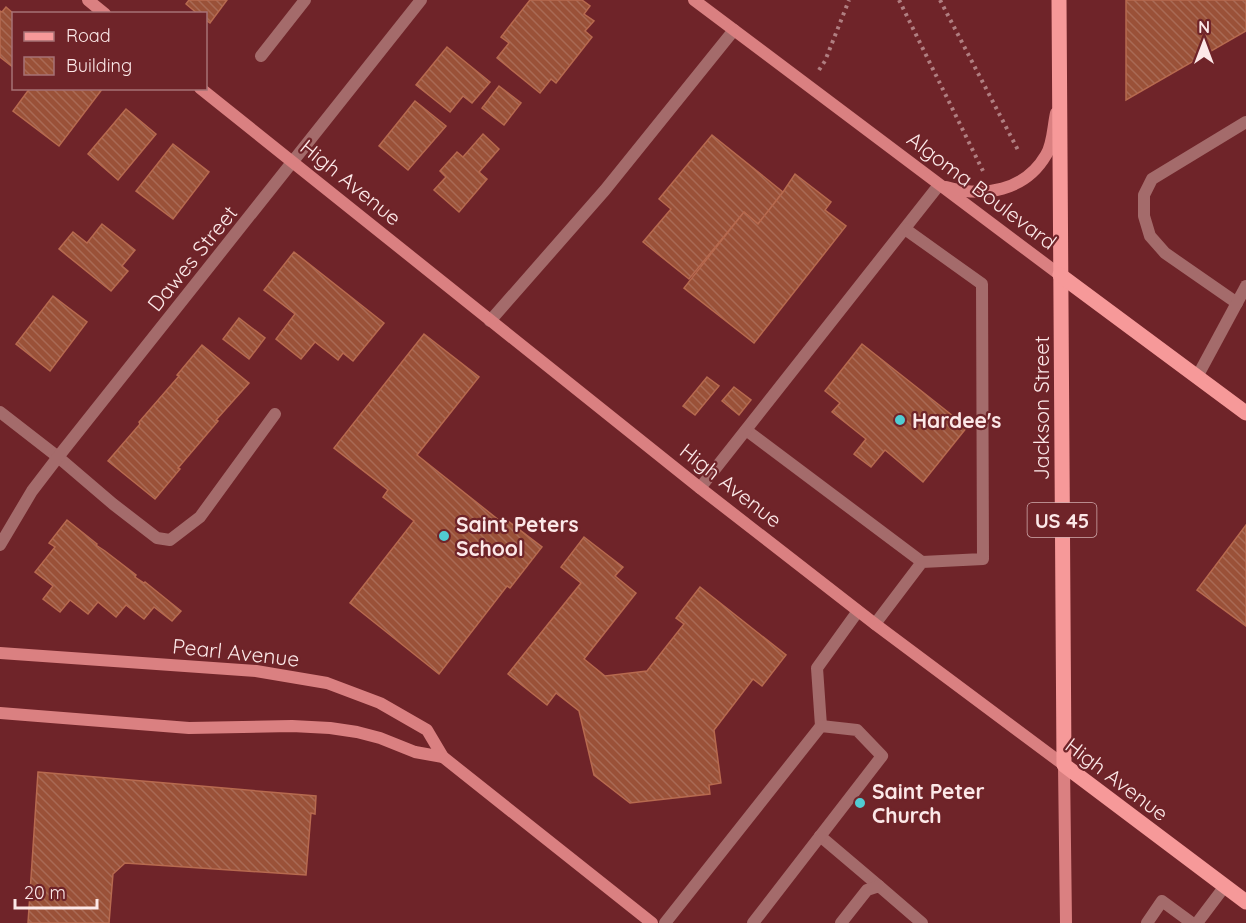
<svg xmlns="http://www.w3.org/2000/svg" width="1246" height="923" viewBox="0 0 1246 923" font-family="Quicksand,sans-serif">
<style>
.building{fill:url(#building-back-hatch);stroke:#b76a4f;stroke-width:1.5}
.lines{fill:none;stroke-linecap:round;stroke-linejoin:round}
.path{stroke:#b07e81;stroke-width:4;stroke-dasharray:3 4.5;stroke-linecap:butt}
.lane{stroke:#a46b6b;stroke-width:12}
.street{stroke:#a46b6b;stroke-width:12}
.secondary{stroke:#da8081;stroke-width:12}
.primary{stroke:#f69999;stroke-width:15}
.poi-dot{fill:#51ccd2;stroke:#6f2429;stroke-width:2}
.labels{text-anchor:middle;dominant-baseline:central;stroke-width:4.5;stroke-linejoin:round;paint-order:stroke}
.shield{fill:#6f2429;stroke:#d2adaf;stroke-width:1.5}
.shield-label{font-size:20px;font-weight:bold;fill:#fce8e8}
.street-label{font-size:21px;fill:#fce8e8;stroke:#6f2429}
.poi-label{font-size:21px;font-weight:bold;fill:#fce8e8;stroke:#6f2429;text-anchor:start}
</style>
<defs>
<pattern id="building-back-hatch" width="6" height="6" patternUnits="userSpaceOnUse" patternTransform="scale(1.5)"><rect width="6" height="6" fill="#9a5138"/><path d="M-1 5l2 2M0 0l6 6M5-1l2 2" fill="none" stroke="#a96a55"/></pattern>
</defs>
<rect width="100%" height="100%" fill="#6f2429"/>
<g class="building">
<path d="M189,0h38l-17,23 -4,-3v-6h-8l-12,-10z"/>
<path d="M530,0h52l8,6 -6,8 10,7 -9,10 7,6 -36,46 -5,-4 -11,14 -43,-35 12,-15 -8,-6z"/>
<path d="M1126,0h120v31l-120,69z"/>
<path d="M6,7l8,7v54l-14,-11v-46l2,1z"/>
<path d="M447,47l43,35 -18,21 -9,-7 -13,16 -34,-27z"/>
<path d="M499,86l22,17 -17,22 -22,-17z"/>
<path d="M30,88h73l-44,58 -46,-35z"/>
<path d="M415,101l31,25 -38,44 -29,-24z"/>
<path d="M126,109l30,25 -38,46 -30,-26z"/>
<path d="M483,134l16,15 -20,23 8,7 -28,33 -25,-22 12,-13 -6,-6 17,-19 6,5z"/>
<path d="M712,135l71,57 -25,32 -14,-12 -55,67 -46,-37 28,-33 -12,-10z"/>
<path d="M173,144l36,28 -36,47 -37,-28z"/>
<path d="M795,174l36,28 -6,8 21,16 -92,117 -70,-55 60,-76 14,12 25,-32z"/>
<path d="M102,224l33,26 -13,16 6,5 -17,20 -52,-42 14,-17 14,11z"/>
<path d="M294,252l90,71 -31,38 -10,-8 -5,7 -23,-18 -14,17 -25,-20 19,-25 -31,-24z"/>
<path d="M53,296l34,26 -37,49 -34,-27z"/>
<path d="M239,318l26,20 -16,21 -26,-20z"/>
<path d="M424,334l55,43 -62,78 88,70 3,-4 34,26 -32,41 -3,-2 -68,88 -89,-71 64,-82 -31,-24 5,-7 -54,-42z"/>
<path d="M862,344l105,83 -44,55 -38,-32 -14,17 -17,-13 12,-15 -34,-27 8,-9 -15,-12z"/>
<path d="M202,345l47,38 -33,37 2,1 -40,47 2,1 -25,30 -47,-38 32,-37 -1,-2 40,-46 -2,-1z"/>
<path d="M707,377l12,9 -24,29 -12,-9z"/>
<path d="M734,387l17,13 -12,15 -17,-14z"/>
<path d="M67,520l30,24 -1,1 9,6 31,24 -1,2 9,6 1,-1 36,29 -9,10 -18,-14 -10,12 -18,-14 -10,12 -18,-15 -10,12 -18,-14 -10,12 -17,-13 10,-13 -18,-14 20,-25 -6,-4z"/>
<path d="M1246,525v101l-49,-36z"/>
<path d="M584,537l39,30 -8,9 21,17 -52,66 21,17 42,-5 37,-47 -8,-6 24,-31 86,68 -24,31 -9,-7 -39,51 7,53 -12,2 1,9 -80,9 -36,-28 -15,-64 -23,-18 -9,12 -39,-31 73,-91 -20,-16z"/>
<path d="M38,772l278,24 -1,18 -4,-1 -5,62 -181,-12 -12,11 -4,49h-81z"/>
</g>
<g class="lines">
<g class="path">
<path d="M899,0l84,171"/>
<path d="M940,0l79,152"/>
<path d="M819,70l6,-9 24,-61"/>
</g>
<g class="lane">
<path d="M261,56l44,-56"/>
<path d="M1237,303l-72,-50 -15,-17 -6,-20v-21l8,-16 94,-57"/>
<path d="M490,321l115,-131 129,-160"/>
<path d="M1197,377l49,-91"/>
<path d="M746,430l176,132"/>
<path d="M58,457l55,47 44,34 13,2 30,-23 75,-103"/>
<path d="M700,488l239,-303"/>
<path d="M875,624l47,-62 61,-3 -1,-275 -77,-55"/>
<path d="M821,726l-4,-58 41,-57"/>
<path d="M820,836l59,50"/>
<path d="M665,923l156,-197 36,4 25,26 -129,167"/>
<path d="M841,923l26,-33 12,-4 43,37"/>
<path d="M1147,923l15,-22 30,22"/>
<path d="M1197,923l28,-37"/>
</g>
<g class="street">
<path d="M0,412l58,45"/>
<path d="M0,545l32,-54 26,-34 363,-457"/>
</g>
<g class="secondary">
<path d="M88,0l17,14"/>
<path d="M694,0l366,275"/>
<path d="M200,88l500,400 175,136 189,141 2,158"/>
<path d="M946,187c38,11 79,4 100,-32 7,-11 7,-29 10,-42"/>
<path d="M0,653l256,18 71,12 53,20 47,27 16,27 209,166"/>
<path d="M0,713l189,15 103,-2 38,2 27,4 23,6 35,14 28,5"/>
</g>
<g class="primary">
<path d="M1059,0l5,765 182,137"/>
<path d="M1060,275l186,138"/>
</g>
</g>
<g class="poi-dot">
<circle cx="900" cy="420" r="6"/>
<circle cx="444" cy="536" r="6"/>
<circle cx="860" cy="803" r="6"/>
</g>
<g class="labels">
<rect class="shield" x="1027.5" y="503" width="69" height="34" rx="4.5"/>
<g class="shield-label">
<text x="1062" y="520">US 45</text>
</g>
<g class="street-label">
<text transform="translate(351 182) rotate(39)">High Avenue</text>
<text transform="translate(982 190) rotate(37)">Algoma Boulevard</text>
<text transform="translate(192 258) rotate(-51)">Dawes Street</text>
<text transform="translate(1041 408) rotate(-90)">Jackson Street</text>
<text transform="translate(731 485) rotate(38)">High Avenue</text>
<text transform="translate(236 652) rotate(6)">Pearl Avenue</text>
<text transform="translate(1117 779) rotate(37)">High Avenue</text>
</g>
<g class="poi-label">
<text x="912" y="420">Hardee's</text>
<text x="456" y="524">Saint Peters<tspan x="456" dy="24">School</tspan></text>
<text x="872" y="791">Saint Peter<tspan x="872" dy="24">Church</tspan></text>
</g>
</g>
<rect x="12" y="12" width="195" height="78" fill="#6f2429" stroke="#a77275" stroke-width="1.5"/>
<rect x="24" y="32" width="30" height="9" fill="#f69999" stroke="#a77275" stroke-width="1.5"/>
<text x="66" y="42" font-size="18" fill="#fce8e8">Road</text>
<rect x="24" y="57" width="30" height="18" fill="url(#building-back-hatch)" stroke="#a77275" stroke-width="1.5"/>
<text x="66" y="72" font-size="18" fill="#fce8e8">Building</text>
<g transform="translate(1204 42)" stroke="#6f2429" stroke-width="4.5" paint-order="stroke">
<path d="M0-4.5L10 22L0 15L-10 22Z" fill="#fce8e8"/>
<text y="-9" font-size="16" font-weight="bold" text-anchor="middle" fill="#fce8e8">N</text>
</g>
<path d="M15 899v9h82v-9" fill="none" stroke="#fce8e8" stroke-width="3"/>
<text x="24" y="899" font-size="18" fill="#fce8e8" stroke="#6f2429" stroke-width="4.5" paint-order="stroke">20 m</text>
</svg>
